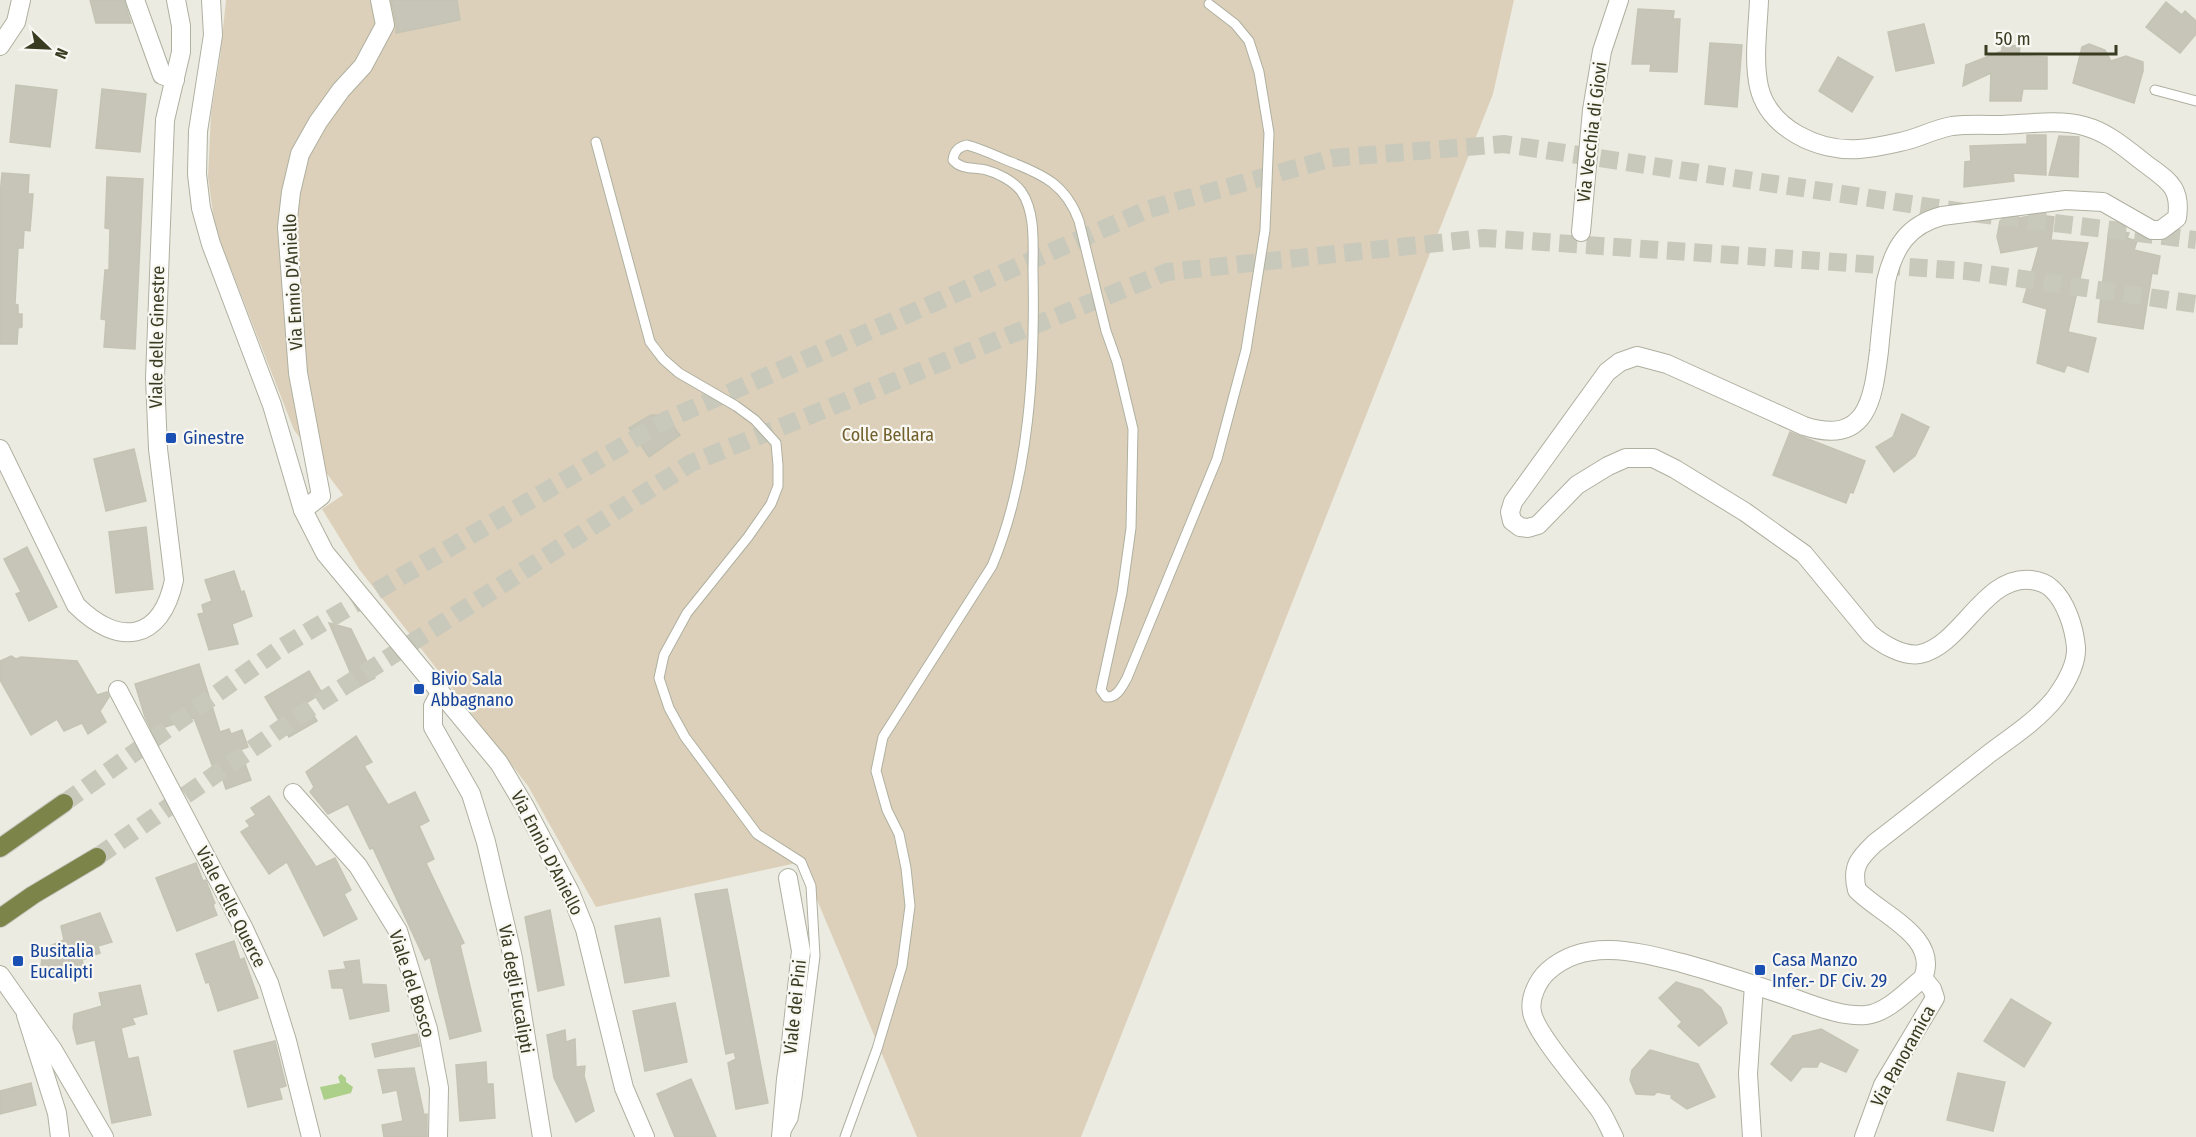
<svg xmlns="http://www.w3.org/2000/svg" width="2196" height="1137" viewBox="0 0 2196 1137" font-family="'Fira Sans Condensed',sans-serif">
<style>
.green{fill:#ddd0ba}
.water{fill:#acd08a}
.building{fill:#c6c5b7;stroke:#c5c4b4;stroke-width:1.5}
.lines{fill:none;stroke-linecap:round;stroke-linejoin:round}
.trunk-tunnel{stroke:#c8c8bb;stroke-width:18;stroke-dasharray:18 9;stroke-linecap:butt}
.service-casing{stroke:#afb0a0;stroke-width:11}
.minor-casing{stroke:#afb0a0;stroke-width:20}
.tertiary-casing{stroke:#afb0a0;stroke-width:20}
.trunk-casing{stroke:#c8c8c1;stroke-width:20}
.service{stroke:#fff;stroke-width:9}
.minor{stroke:#fff;stroke-width:18}
.tertiary{stroke:#fff;stroke-width:18}
.trunk{stroke:#7d844a;stroke-width:18}
.transit-dot{fill:#1a4fb4;stroke:#f8f7f2;stroke-width:2}
.labels{text-anchor:middle;dominant-baseline:central;stroke-width:4.5;stroke-linejoin:round;paint-order:stroke}
.street-label{font-size:18px;fill:#3a3c22;stroke:#f8f7f2}
.park-label{font-size:18px;fill:#72602c;stroke:#f8f7f2}
.transit-label{font-size:18px;fill:#164399;stroke:#f8f7f2;text-anchor:start}
</style>
<rect width="100%" height="100%" fill="#ecebe1"/>
<path class="green" d="M226,0h1288l-21,94 -412,1043h-164l-116,-275 -205,45 -68,-121 -169,-217 -37,-60 21,-14 -49,-65 -79,-202 -7,-51 3,-63 9,-56z"/>
<path class="water" d="M341,1074l5,4v4l7,5 -2,6 -27,7 -4,-13 20,-4 -2,-6z"/>
<g class="building">
<path d="M90,0h34l7,23h-35z"/>
<path d="M391,0h66l3,20 -64,13v-10z"/>
<path d="M2166,2l16,13 3,-4 11,10v13l-16,19 -34,-26z"/>
<path d="M1638,9l36,2 -1,8h7l-3,53 -27,-1 1,-7h-19z"/>
<path d="M1924,24l10,39 -38,8 -8,-39z"/>
<path d="M1710,43l32,2 -5,62 -32,-3z"/>
<path d="M2089,44l16,6 6,11 15,-5 17,6v9l-9,32 -61,-20 9,-36z"/>
<path d="M2002,45l18,1 -1,10 28,1v32h-24l-2,12h-31l1,-28 -28,13 3,-21 36,-14z"/>
<path d="M1838,57l35,20 -21,35 -33,-21z"/>
<path d="M16,85l41,5 -7,57 -40,-5z"/>
<path d="M102,89l44,5 -6,58 -44,-4z"/>
<path d="M2027,135h19v40l-33,-2 1,8 -50,6 1,-25 6,-1 -1,-15 57,-2z"/>
<path d="M2059,136l20,1 -1,40 -29,-2z"/>
<path d="M2,173l27,2 -1,19h5l-3,37 -6,-1 -1,18h-5l-3,56 3,1v9h4v13l-4,1 -1,16h-17v-148z"/>
<path d="M107,177l36,2 -8,170 -31,-2 2,-27 -5,-1 4,-49h4l1,-41 -5,-1z"/>
<path d="M2038,215l16,2 -3,23 37,3 -20,89 28,6 -8,34 -21,-7 -3,7 -27,-9 10,-54 -24,-7 16,-56 -38,7 -4,-16 3,-16z"/>
<path d="M2109,229l20,4 -2,5 10,3 -3,9 26,6 -3,18 -5,-1 -9,56 -45,-7z"/>
<path d="M1902,414l27,13 -14,29 -21,16 -18,-25 17,-10z"/>
<path d="M651,415h6l4,4 5,-3 14,19 -31,22 -20,-29z"/>
<path d="M1790,432l75,29 -12,32 -3,-1 -4,11 -73,-28z"/>
<path d="M134,449l12,52 -40,10 -12,-52z"/>
<path d="M146,527l7,62 -37,4 -7,-61z"/>
<path d="M27,547l30,60 -28,14 -13,-27 5,-2 -17,-33z"/>
<path d="M234,571l7,21 3,-1 8,25 -20,8 6,20 -29,6 -11,-36 6,-1 -2,-8 10,-4 -7,-21z"/>
<path d="M329,623l22,6 24,49 -18,10z"/>
<path d="M11,656l5,3 5,-2 56,4 20,34 10,-3 2,5 -9,14 6,11 -18,12 -6,-11 -18,8 -7,-12 -26,16 -31,-55v-19z"/>
<path d="M199,664l21,68 9,-3 2,5 11,-4 6,17 -8,3 11,30 -25,9 -9,-26 -5,2 -18,-47 -42,13 -7,-14 -10,-33z"/>
<path d="M309,671l13,22 -16,10 11,18 -28,16 -24,-40z"/>
<path d="M356,736l16,26 -8,4 24,39 27,-13 14,29 -10,5 15,33 -8,4 38,80 -4,2 21,86 -31,8 -20,-82 -5,3 -52,-112 -3,1 -22,-45 -20,10 -18,-22 4,-5 -8,-15z"/>
<path d="M269,796l47,71 19,-9 16,32 -7,4 13,25 -33,17 -37,-74 -18,12 -28,-42 9,-6 -4,-5 10,-6 -5,-7z"/>
<path d="M196,863l7,18 3,-1 2,6 7,17 -2,2 4,10 -40,16 -21,-53z"/>
<path d="M727,889l41,214 -32,6 -8,-46 8,-4 -2,-7 -8,2 -31,-160z"/>
<path d="M550,910l14,75 -26,6 -13,-74z"/>
<path d="M100,913l12,29 -14,4 2,7 -18,7 2,7 -33,11 -10,-12 2,-17 21,-9 -3,-14z"/>
<path d="M660,918l9,58 -44,7 -10,-57z"/>
<path d="M234,941l6,19 4,-2 14,40 -40,13 -9,-29 -3,1 -10,-29z"/>
<path d="M359,960l3,24 24,1 3,26 -39,8 -7,-31h-11l-3,-17 17,-2 -2,-7z"/>
<path d="M1676,982l26,8 19,18 6,15 -28,23 -21,-20 4,-4 -23,-24z"/>
<path d="M140,985l7,29 -15,4 3,6 -14,4 7,31 10,-2 13,58 -39,8 -17,-83 -18,4 -4,-16 1,-14 28,-8 -3,-13z"/>
<path d="M2011,999l40,24 -27,44 -40,-26z"/>
<path d="M675,1003l12,59 -42,9 -12,-60z"/>
<path d="M1821,1029l37,21 -12,22 -26,-11 -3,6h-15l-11,14 -20,-17 22,-28z"/>
<path d="M565,1030l1,12 9,-3 1,28 9,-1 -1,10 10,35 -18,11 -22,-44 -7,-43z"/>
<path d="M417,1034l3,12 -45,11 -3,-13z"/>
<path d="M275,1041l11,45 -7,2 3,11 -34,8 -14,-56z"/>
<path d="M1650,1050l48,14 17,33 -28,12 -16,-11 1,-3 -15,-3 -3,3 -18,-1 -6,-14 2,-10z"/>
<path d="M486,1062l1,22h6l2,34 -35,3 -4,-56z"/>
<path d="M414,1068l10,47 3,-1v23h-43l-2,-12 21,-4 -6,-31 -14,3 -5,-23z"/>
<path d="M1958,1073l47,9 -12,49 -46,-11z"/>
<path d="M691,1079l25,58h-41l-18,-43z"/>
<path d="M31,1083l5,22 -36,9v-23z"/>
</g>
<g class="lines">
<g class="trunk-tunnel">
<path d="M64,803l218,-156 384,-227 483,-211 183,-51 172,-14 467,69 225,27"/>
<path d="M97,857l218,-152 376,-242 476,-191 317,-34 483,33 229,33"/>
</g>
<defs>
<g id="service">
<path d="M2155,90l41,11"/>
<path d="M596,142l54,200 13,17 16,14 57,33 19,14 21,23 2,22v21l-7,18 -23,33 -61,76 -23,42 -5,23 10,30 16,29 72,97 44,28 10,24 4,70 -18,141 -4,22 -8,14"/>
<path d="M845,1137l32,-88 25,-83 8,-60 -4,-38 -7,-34 -12,-24 -11,-39 7,-34 109,-171c38,-90 43,-199 41,-295 0,-25 3,-59 -12,-80 -8,-10 -23,-18 -35,-21 -12,-3 -25,0 -33,-10 1,-9 5,-13 14,-15 15,4 29,11 44,17 33,13 55,23 68,59l27,110 11,31 16,67 -2,99 -9,65 -21,97 5,7c11,1 16,-10 21,-19l90,-219 29,-109 19,-120 4,-97 -10,-61 -10,-31 -14,-17 -26,-20"/>
</g>
<g id="minor">
<path d="M135,0l27,75 13,5"/>
<path d="M0,46l16,-24 5,-22"/>
<path d="M1581,232l11,-122 10,-59 17,-51"/>
<path d="M0,449l76,156c42,42 85,37 98,-25l-16,-131 -3,-71 10,-258 16,-68v-26l-5,-26"/>
<path d="M303,510l18,-14 -23,-123 -11,-146 4,-35 9,-38 18,-32 23,-32 22,-24 22,-41 -5,-25"/>
<path d="M118,690l126,239 25,54 18,58 24,96"/>
<path d="M293,793l65,73 40,65 30,98 11,59 -1,49"/>
<path d="M26,1015l31,98 3,24"/>
<path d="M781,1137l5,-58 4,-27 11,-101 -13,-73"/>
<path d="M1614,1137c-5,-9 -9,-20 -15,-28 -15,-21 -64,-76 -67,-97 -3,-14 6,-32 16,-41 38,-34 90,-19 134,-8 36,10 70,21 105,33 25,8 52,21 79,19 21,-2 41,-24 57,-37 17,-41 -43,-64 -66,-88 -6,-23 2,-32 18,-47 39,-30 77,-60 115,-90 23,-17 49,-34 66,-56 10,-14 21,-33 20,-50 -2,-20 -10,-45 -24,-58 -6,-6 -13,-8 -21,-9 -47,-5 -69,65 -111,74 -17,3 -38,-10 -50,-20l-66,-80 -59,-42 -70,-43 -22,-11h-27l-18,8 -31,19 -39,40 -10,3 -8,-1 -8,-6 -2,-9 3,-10 94,-130 13,-10 17,-6 30,8 137,62c63,20 69,-26 75,-75 2,-23 5,-47 7,-70 8,-34 22,-56 56,-65l124,-16 37,2 49,28h9l16,-12c5,-33 -11,-38 -35,-57 -18,-14 -35,-29 -58,-35 -25,-7 -56,-2 -82,-1 -16,0 -34,-1 -50,1 -18,3 -35,13 -52,16 -13,3 -28,6 -41,7 -40,3 -90,-20 -100,-62 -6,-28 -1,-59 0,-87"/>
<path d="M1752,1137l-4,-63 6,-89"/>
<path d="M1864,1137l19,-52 52,-87 -3,-9 -9,-11"/>
</g>
<g id="tertiary">
<path d="M211,0l2,35 -15,96 -1,43 4,34 10,36 61,161 31,105 22,43 174,210 25,42 46,87 15,37 39,159 21,49"/>
<path d="M440,693l-7,13v21l38,67 15,48 27,116 29,179"/>
<path d="M0,975l53,75 51,87"/>
</g>
<g id="trunk">
<path d="M0,848l64,-45"/>
<path d="M0,918l33,-23 64,-38"/>
</g>
</defs>
<use href="#service" class="service-casing"/>
<use href="#minor" class="minor-casing"/>
<use href="#tertiary" class="tertiary-casing"/>
<use href="#trunk" class="trunk-casing"/>
<use href="#service" class="service"/>
<use href="#minor" class="minor"/>
<use href="#tertiary" class="tertiary"/>
<use href="#trunk" class="trunk"/>
</g>
<g class="transit-dot">
<rect x="165" y="432" width="12" height="12" rx="3"/>
<rect x="413" y="683" width="12" height="12" rx="3"/>
<rect x="12" y="955" width="12" height="12" rx="3"/>
<rect x="1754" y="964" width="12" height="12" rx="3"/>
</g>
<g class="labels">
<g class="street-label">
<text transform="translate(1592 132) rotate(-83)">Via Vecchia di Giovi</text>
<text transform="translate(293 282) rotate(-93)">Via Ennio D'Aniello</text>
<text transform="translate(157 337) rotate(-89)">Viale delle Ginestre</text>
<text transform="translate(547 853) rotate(63)">Via Ennio D'Aniello</text>
<text transform="translate(231 907) rotate(63)">Viale delle Querce</text>
<text transform="translate(412 984) rotate(72)">Viale del Bosco</text>
<text transform="translate(516 989) rotate(80)">Via degli Eucalipti</text>
<text transform="translate(795 1007) rotate(-84)">Viale dei Pini</text>
<text transform="translate(1903 1056) rotate(-61)">Via Panoramica</text>
</g>
<g class="park-label">
<text x="888" y="435">Colle Bellara</text>
</g>
<g class="transit-label">
<text x="183" y="438">Ginestre</text>
<text x="431" y="679">Bivio Sala<tspan x="431" dy="21">Abbagnano</tspan></text>
<text x="30" y="951">Busitalia<tspan x="30" dy="21">Eucalipti</tspan></text>
<text x="1772" y="960">Casa Manzo<tspan x="1772" dy="21">Infer.- DF Civ. 29</tspan></text>
</g>
</g>
<g transform="translate(48 48) rotate(113)" stroke="#f8f7f2" stroke-width="4.5" paint-order="stroke">
<path d="M0-4.5L10 22L0 15L-10 22Z" fill="#3a3c22"/>
<text y="-9" font-size="16" font-weight="bold" text-anchor="middle" fill="#3a3c22">N</text>
</g>
<path d="M1986 45v9h130v-9" fill="none" stroke="#3a3c22" stroke-width="3"/>
<text x="1995" y="45" font-size="18" fill="#3a3c22" stroke="#f8f7f2" stroke-width="4.5" paint-order="stroke">50 m</text>
</svg>
